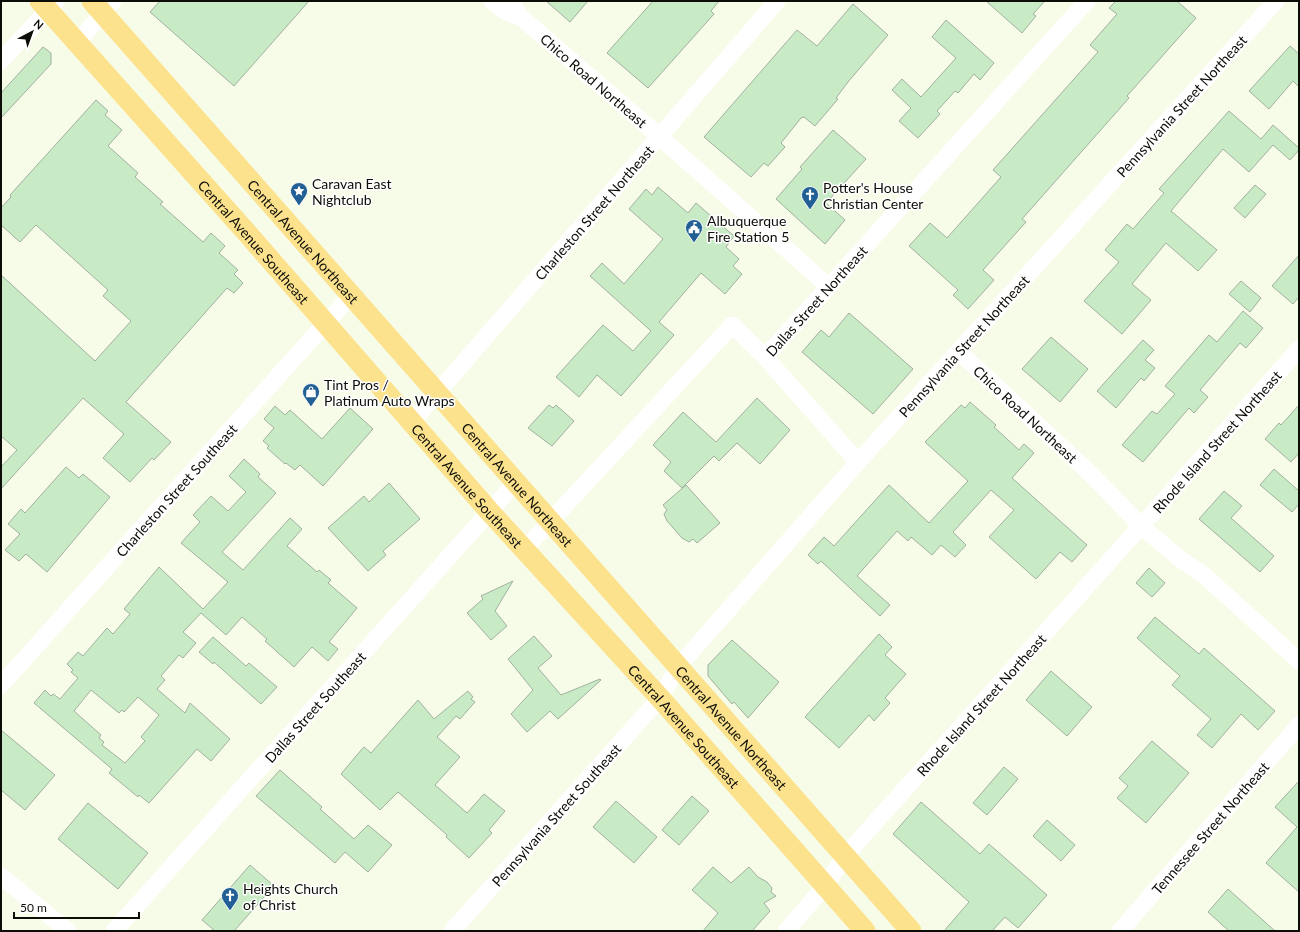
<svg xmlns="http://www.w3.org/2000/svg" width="1300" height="932" viewBox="0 0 1300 932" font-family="Lato,sans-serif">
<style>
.building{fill:#c8ebc6;stroke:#a2b0a1;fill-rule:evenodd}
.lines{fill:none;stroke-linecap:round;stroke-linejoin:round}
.minor{stroke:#fff;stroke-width:17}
.major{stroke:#fce28d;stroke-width:21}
.labels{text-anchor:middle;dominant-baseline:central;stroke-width:3;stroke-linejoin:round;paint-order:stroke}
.street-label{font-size:14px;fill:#0c0d07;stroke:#fff}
.poi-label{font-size:14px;fill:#0c0d07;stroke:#fff;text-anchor:start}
</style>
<rect width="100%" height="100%" fill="#f7fce8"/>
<g class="building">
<path d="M160,1h149l-75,85 -84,-74z"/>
<path d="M546,1h42l-18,21z"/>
<path d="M653,1h66l-8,10 3,3 -66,74 -41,-35z"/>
<path d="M986,1h59l-12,13 3,2 -14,17z"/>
<path d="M1116,1h61l19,17 -69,78 2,2 -107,121 4,3 -43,48 11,10 -26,29 -15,-14 5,-5 -49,-44 21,-23 17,15 54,-61 -8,-7 105,-118 -8,-7 27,-31 -8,-6z"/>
<path d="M853,4l35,31 -40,47 -12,16 2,1 -23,27 -11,-9 -3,1 -20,25 4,4 -17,19 -4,-3 -13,14 -47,-40 93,-107 20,16z"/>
<path d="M946,20l48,43 -14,17 -6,-6 -16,19 -3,-2 -18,20 3,3 -22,24 -19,-17 12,-13 -19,-18 10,-11 19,18 35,-39 -24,-21z"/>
<path d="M1290,46l9,8v33l-6,-6 -24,28 -20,-18z"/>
<path d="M43,47l8,6v11l-50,54v-25z"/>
<path d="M96,100l12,11 -3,4 17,15 -14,16 30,27 -3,4 28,25 -3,2 43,38 8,-9 14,13 -6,7 19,17 -4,4 9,9 -9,10 -7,-5 -101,114 45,40 -17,18 -2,-2 -22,24 -27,-24 21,-24 -41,-36 -82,91v-22l16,-17 -16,-14v-161l94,86 36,-40 -28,-25 5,-6 -72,-65 -16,17 -19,-17v-17l10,-11 -1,-2z"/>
<path d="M1229,111l32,28 12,-14 26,23v2l-9,10 -17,-15 -24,27 -26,-23 -52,62 46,39 -19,21 -32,-28 -34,41 19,16 -29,34 -38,-33 35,-39 -14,-12 22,-26 6,5 31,-36 -5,-4z"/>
<path d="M833,130l33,29 -40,44 19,17 -20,24 -49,-45 26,-30 -2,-2z"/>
<path d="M1255,185l11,9 -21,24 -11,-10z"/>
<path d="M658,187l30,26 8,-10 38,33 -8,11 13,12 -6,7 9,8 -17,20 -24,-21 -42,49 15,13 -53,61 -24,-21 -18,22 -23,-20 47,-52 30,26 18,-20 -61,-55 12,-13 22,21 39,-45 -34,-30 17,-20 6,6z"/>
<path d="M1299,255v42l-6,7 -21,-18z"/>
<path d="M1241,281l20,17 -11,14 -21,-18z"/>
<path d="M1243,311l20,17 -17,20 -6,-5 -40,47 8,7 -14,16 -5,-5 -46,54 -21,-17 30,-34 5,3 18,-20 -10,-8 44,-51 8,7z"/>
<path d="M849,313l64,56 -40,45 -71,-62 19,-22 8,7z"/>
<path d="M1051,337l37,32 -28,33 -38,-33z"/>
<path d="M1143,340l11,10 -9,10 10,8 -11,13 -3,-3 -25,30 -19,-17z"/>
<path d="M757,398l33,32 -30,34 -23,-21 -18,18 -5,-5 -32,32 -18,-17 7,-9 -18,-17 30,-33 33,30z"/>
<path d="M970,402l26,23 -2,2 25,23 5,-6 10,9 -22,25 75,67 -15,17 -12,-10 -24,27 -47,-42 25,-27 -23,-20 -38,42 13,13 -11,12 -14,-12 -9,10 -21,-18 -3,4 -11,-10 -40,45 33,29 -10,11 -59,-55 -3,3 -10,-9 16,-18 10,9 55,-61 40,38 39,-42 -43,-39 36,-37 4,3z"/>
<path d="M549,405l4,3 3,-3 18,16 -22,25 -24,-18z"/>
<path d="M1299,405v48l-8,9 -26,-23 14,-16 2,2z"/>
<path d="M275,406l10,9 5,-5 32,29 28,-31 23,21 -50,57 -23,-21 -5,5 -9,-7 -1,1 -18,-16 2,-2 -6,-5 11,-13 -10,-9z"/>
<path d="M244,459l16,15 -2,3 18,16 -54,59 21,18 47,-52 12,11 -15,17 30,26 2,-2 12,10 -3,3 29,25 -28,34 9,7 -10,12 -16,-14 -18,20 -29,-26 2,-2 -25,-22 -16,18 -25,-22 -18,19 13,11 -13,15 -4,-3 -18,21 4,4 -8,9 28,24 5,-10 40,36 -19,22 -14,-12 -48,54 -10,-8 -1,2 -29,-24 3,-4 -78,-66 11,-13 6,6 2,-2 7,5 18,-21 -7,-6 2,-2 -6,-6 11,-12 5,4 24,-28 6,6 17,-20 -6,-5 35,-42 44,42 25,-27 -47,-39 19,-21 -7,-7 18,-19 17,15 18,-19 -17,-16zM91,690l28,23 3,-3 2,2 14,-15 21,18 -18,22 4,4 -20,22 -23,-18 2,-3 -5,-4 2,-3 -27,-24z"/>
<path d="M66,467l13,11 4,-4 27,23 -63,75 -21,-18 -7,7 -14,-11 15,-16 -12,-10 13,-15 4,4z"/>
<path d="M1274,469l25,22v13l-7,8 -32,-27z"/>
<path d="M389,483l31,36 -37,32 3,4 -18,16 -40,-43 36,-32 5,6z"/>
<path d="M686,485l34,38 -23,20 -4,-4 -4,3 -7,-4 -15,-17 -3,-7 3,-4 -4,-5z"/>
<path d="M1224,491l18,15 -11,12 43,38 -14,16 -61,-53z"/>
<path d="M1149,568l16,15 -13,14 -16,-14z"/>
<path d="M513,581l-18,30 12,15 -16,14 -24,-27 16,-14 -2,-3z"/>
<path d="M1155,617l44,37 5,-6 71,63 -17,19 -17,-16 -29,34 -15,-13 14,-16 -39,-34 8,-9 -43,-38z"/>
<path d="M879,634l13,13 -7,8 21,19 -21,24 5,5 -16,18 -5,-6 -30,33 -34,-31z"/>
<path d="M534,636l18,20 -14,12 23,27 39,-16 1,1 -43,39 -8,-8 -23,21 -16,-18 22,-24 -25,-31z"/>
<path d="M213,637l33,29 3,-3 28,24 -16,17 -47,-42 -1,2 -14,-12z"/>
<path d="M732,640l47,42 -31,36 -14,-16 -2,2 -24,-28v-11z"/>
<path d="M1051,671l41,36 -25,29 -41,-36z"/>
<path d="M468,691l5,6 -2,2 4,3 -15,17 -4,-3 -19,21 23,20 -25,28 32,28 17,-19 21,17 -16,19 3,3 -23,25 -23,-21 1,-2 -49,-43 -18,18 -39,-36 21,-25 2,-2 7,6 47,-53 16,19z"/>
<path d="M1,730l54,45 -30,35 -24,-20z"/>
<path d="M1152,741l37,32 -43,50 -29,-25 11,-12 -9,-8z"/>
<path d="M1004,767l14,12 -31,36 -14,-12z"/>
<path d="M280,770l42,37 -2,2 34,30 14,-14 24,20 -24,27 -23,-20 -10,11 -79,-67z"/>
<path d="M1299,781v111l-33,-29 31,-36 -22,-20z"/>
<path d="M692,796l17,15 -30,34 -17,-15z"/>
<path d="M616,801l41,36 -23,26 -41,-36z"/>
<path d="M921,802l59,52 9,-10 58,51 -29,33 -13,-11 -13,14h-48l25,-29 -76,-68z"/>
<path d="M88,803l60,50 -30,36 -60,-50z"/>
<path d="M1047,820l28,25 -14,16 -28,-25z"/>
<path d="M250,865l24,21 -40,45h-19l-13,-11z"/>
<path d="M713,867l18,16 18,-16 9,10 9,5 5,6 -1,4 5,4 -12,7 6,8 -18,20h-49l15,-18 -26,-23z"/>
<path d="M1228,889l47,42h-46l-21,-19z"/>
</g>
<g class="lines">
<g class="minor">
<path d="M492,1l14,11 14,5"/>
<path id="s1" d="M510,1l12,17 138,119 168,149"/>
<path d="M77,43l36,-42"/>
<path d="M1,61l55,-60"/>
<path id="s2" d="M959,352l133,123 49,51 38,32 26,18 94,85"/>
<path id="s3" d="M765,357l322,-356"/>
<path id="s4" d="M411,423l366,-422"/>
<path id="s5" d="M1150,516l149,-167"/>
<path d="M524,550l208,-225 33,32 93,105"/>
<path id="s6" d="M1,685l350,-390"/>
<path d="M1,876l67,55"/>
<path id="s7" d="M114,931l402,-449"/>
<path id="s8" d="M452,931l208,-233 18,-31 180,-205 418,-461"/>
<path id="s9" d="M786,931l39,-45 19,-29 297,-331"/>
<path id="s10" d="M1120,931l179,-206"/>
</g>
<g class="major">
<path id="s11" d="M40,1l207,232 242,278 171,187 205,233"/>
<path id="s12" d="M92,1l819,930"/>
</g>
</g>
<defs>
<symbol id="sight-pin" viewBox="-11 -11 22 30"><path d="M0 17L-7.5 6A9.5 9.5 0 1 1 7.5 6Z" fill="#215f95" stroke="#fff"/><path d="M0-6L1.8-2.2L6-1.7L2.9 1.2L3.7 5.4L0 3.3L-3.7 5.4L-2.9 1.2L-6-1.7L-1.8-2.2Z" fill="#fff"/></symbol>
<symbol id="church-pin" viewBox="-11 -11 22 30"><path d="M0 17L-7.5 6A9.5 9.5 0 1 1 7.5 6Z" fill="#215f95" stroke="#fff"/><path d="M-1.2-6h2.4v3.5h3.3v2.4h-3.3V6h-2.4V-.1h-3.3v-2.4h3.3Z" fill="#fff"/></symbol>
<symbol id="civic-pin" viewBox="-11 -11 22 30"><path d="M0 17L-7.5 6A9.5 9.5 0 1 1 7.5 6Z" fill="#215f95" stroke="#fff"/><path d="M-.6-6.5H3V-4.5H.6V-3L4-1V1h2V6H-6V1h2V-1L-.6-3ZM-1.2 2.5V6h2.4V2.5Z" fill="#fff"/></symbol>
<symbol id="shop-pin" viewBox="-11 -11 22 30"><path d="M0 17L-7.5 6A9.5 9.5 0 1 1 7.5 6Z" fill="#215f95" stroke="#fff"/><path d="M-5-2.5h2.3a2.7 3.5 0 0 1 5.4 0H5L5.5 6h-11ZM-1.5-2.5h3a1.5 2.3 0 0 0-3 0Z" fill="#fff"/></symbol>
</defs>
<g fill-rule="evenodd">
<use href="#sight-pin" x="289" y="181" width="20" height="27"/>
<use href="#church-pin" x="800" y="185" width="20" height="27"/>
<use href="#civic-pin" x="684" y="218" width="20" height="27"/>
<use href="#shop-pin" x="301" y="382" width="20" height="27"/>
<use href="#church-pin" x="220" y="886" width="20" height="27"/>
</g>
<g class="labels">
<g class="street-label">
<text stroke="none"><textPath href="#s1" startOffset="116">Chico Road Northeast</textPath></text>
<text stroke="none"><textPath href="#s8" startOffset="1102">Pennsylvania Street Northeast</textPath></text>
<text stroke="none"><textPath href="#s4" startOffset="279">Charleston Street Northeast</textPath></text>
<text stroke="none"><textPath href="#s12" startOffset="320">Central Avenue Northeast</textPath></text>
<text stroke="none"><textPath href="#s11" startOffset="322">Central Avenue Southeast</textPath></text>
<text stroke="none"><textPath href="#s3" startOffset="76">Dallas Street Northeast</textPath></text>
<text stroke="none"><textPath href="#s8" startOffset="778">Pennsylvania Street Northeast</textPath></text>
<text stroke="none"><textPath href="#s2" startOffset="91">Chico Road Northeast</textPath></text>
<text stroke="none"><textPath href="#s5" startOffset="100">Rhode Island Street Northeast</textPath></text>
<text stroke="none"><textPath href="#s12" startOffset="644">Central Avenue Northeast</textPath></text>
<text stroke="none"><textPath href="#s11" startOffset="646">Central Avenue Southeast</textPath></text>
<text stroke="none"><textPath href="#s6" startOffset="262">Charleston Street Southeast</textPath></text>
<text stroke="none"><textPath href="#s9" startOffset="299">Rhode Island Street Northeast</textPath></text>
<text stroke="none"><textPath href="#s7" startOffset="301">Dallas Street Southeast</textPath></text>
<text stroke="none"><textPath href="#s11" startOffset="970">Central Avenue Southeast</textPath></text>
<text stroke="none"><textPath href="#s12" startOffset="968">Central Avenue Northeast</textPath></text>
<text stroke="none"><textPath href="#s8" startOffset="156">Pennsylvania Street Southeast</textPath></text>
<text stroke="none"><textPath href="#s10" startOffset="137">Tennessee Street Northeast</textPath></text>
</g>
<g class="poi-label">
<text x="312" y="183">Caravan East<tspan x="312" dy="16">Nightclub</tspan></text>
<text x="823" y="187">Potter's House<tspan x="823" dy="16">Christian Center</tspan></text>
<text x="707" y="220">Albuquerque<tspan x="707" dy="16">Fire Station 5</tspan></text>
<text x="324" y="384">Tint Pros /<tspan x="324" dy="16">Platinum Auto Wraps</tspan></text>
<text x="243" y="888">Heights Church<tspan x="243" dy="16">of Christ</tspan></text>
</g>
</g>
<rect width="1300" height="932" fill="none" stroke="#0c0d07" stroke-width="4"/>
<g transform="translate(32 32) rotate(41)" stroke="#ffffff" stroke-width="3" paint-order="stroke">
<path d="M0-3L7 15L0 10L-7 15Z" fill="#0c0d07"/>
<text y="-6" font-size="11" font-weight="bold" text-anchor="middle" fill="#0c0d07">N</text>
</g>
<path d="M14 912v6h125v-6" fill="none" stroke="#0c0d07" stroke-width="2"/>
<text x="20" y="912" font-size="12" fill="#0c0d07" stroke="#ffffff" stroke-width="3" paint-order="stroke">50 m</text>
</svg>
